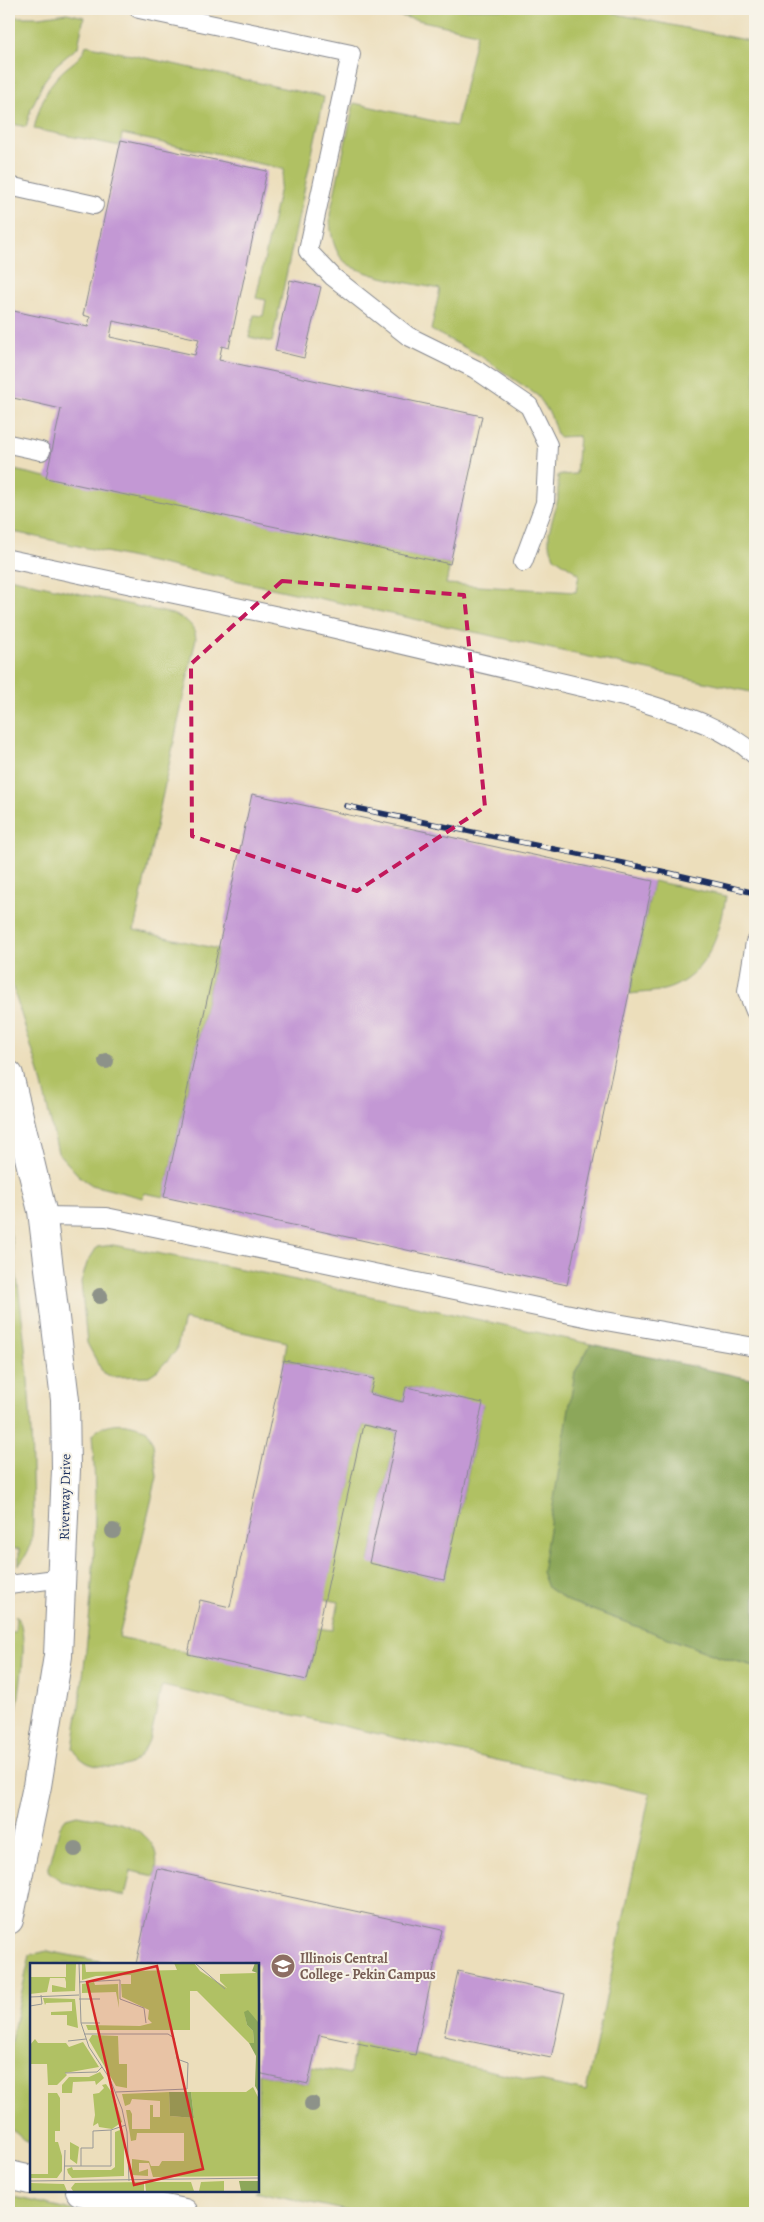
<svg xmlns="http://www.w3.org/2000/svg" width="764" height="2222" viewBox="0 0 764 2222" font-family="Alegreya,serif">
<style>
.green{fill:#b0c164;stroke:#667861}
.forest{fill:#8ca75a;stroke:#546b5c}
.building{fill:#c398d4;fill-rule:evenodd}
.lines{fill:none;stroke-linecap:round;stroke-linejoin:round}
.lane-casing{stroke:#84868c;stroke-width:20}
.street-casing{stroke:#84868c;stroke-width:30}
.secondary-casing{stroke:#84868c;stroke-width:30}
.lane{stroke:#fff;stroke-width:18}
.street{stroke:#fff;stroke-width:28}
.secondary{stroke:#fff;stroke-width:28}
.rail-casing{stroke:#1b2f5e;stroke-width:5.5}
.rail{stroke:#f7f3e8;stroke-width:4;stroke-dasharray:11;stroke-linecap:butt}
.tree{fill:#8d9289}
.marked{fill:none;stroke:#c2185b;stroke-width:4;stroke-dasharray:10 6;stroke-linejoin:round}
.labels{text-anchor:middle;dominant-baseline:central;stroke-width:4;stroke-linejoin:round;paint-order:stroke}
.street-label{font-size:14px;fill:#1b2f5e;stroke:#f7f3e8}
.education-label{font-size:14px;font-weight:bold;fill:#785e54;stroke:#f7f3e8;text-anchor:start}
.inset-road{fill:none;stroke:#989896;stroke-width:1}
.view{fill:#d62828;fill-opacity:0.15;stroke:#d62828;stroke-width:2.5}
.inset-edge{fill:none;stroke:#1b2f5e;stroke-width:2.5}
</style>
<rect width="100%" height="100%" fill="#f7f3e8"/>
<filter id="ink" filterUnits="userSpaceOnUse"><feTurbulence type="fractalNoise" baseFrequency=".02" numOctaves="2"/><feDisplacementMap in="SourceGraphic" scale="10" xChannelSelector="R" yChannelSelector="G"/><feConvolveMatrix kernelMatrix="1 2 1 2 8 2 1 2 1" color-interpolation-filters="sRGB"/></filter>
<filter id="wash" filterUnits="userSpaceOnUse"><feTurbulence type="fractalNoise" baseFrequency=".0096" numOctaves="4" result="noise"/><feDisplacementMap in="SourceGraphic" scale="20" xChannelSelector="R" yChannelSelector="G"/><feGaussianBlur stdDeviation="1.12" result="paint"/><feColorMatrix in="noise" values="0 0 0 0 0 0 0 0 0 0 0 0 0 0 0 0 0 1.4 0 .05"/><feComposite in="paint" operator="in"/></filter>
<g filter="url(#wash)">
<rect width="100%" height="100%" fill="#ecdebb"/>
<g class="green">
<path d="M368,9h224l163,33v651l-746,-162v-62l441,95 -4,20 130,8 3,-18 -25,-17 -5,-13v-12l9,-33v-24l18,-1 3,-38 -21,1 -8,-23 -12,-18 -59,-41 -48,-25 9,-41c-24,-5 -85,-13 -99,-31 -9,-13 -11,-29 -11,-44l24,-111 102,23 21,-93z"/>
<path d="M67,13l17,4 -6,30 -22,18 -12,16 -13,28 -5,18 -17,-4v-106h31z"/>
<path d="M86,45l238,52 -52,245 -23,-5 5,-22 9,1 3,-16 -10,-2 28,-129 -162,-35 -2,12 -86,-17c4,-19 11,-39 24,-53 9,-11 25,-17 28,-31z"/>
<path d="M9,578l163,36c14,6 21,8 24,24l-62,292 84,19 -54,248 -20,-4 -1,5 -51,-13 -12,-8 -22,-24 -19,-81 -30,-97z"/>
<path d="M653,881l73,15c-5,35 -17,74 -51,90 -14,7 -31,6 -45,8z"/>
<path d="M9,1223c13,82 22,163 23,246 0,24 3,50 -1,73 -1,8 -7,17 -12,23v-16l-10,-1v21z"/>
<path d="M113,1245l155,29 323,70 -16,28 -27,216 20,13 152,56 35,9v547h-398l-102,-22h3v-118l50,11 4,-17 38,7 5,-32 231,49 64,-297 -488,-108c-10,33 -7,87 -57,81 -15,-1 -25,-6 -32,-19 15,-100 28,-213 19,-313 16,-16 35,-13 55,-5l6,14 4,33 -38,160 188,43 11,-52 15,2 6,-28 -15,-3 39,-174 34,7 -28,130 75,18 39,-176 -76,-17 -4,15 -33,-8 4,-15 -90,-19 3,-18 -103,-23 -8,32 -18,19 -9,6 -36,1 -10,-4 -16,-30 -6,-61 6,-19 10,-16z"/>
<path d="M16,1615c18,18 -3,113 -7,139v-122h6z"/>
<path d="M77,1815c35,6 90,10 78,61l-24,-5 -6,25 -63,-14 -14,-11 12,-45 6,-8z"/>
<path d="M47,1951l68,13h-84v178l-7,-2 -15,-13v-78l21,-94z"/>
<path d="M9,2196l77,17h-77z"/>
</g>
<path class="forest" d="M591,1344l164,36v286l-35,-9 -152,-56 -20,-13 -6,-16 33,-200z"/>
<g id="blocks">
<g class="building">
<path d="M121,140l146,31 -38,177 -7,-2 -3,14 263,56 -32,148 -404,-86 15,-69 -52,-12v-87l79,17 2,-10 -7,-2zM113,321l86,18 -4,16 -85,-18z"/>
<path d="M290,280l31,7 -17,71 -29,-7z"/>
<path d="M252,794l401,87 -86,404 -403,-88z"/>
<path d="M284,1360l90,19 -4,15 33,8 3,-15 77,16 -39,177 -75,-17 28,-131 -34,-7 -56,255 -119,-26 12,-54 30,7z"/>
<path d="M157,1868l285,62 -27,125 -96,-20 -11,49 -50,-11v-109h-122z"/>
<path d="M458,1971l107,23 -14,64 -107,-22z"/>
</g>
</g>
</g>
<g filter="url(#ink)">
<use href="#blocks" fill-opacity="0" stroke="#84868c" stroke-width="1"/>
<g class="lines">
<defs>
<g id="lane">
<path d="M139,9l212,45 -43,197 25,26 75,59 67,33 54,37 19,39 -3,58 -22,59"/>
<path d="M9,186l85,19"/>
<path d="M9,444l32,7"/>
<path d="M9,559l284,60 339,80c43,14 89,25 123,56"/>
<path d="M755,942l-8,49 8,20"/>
<path d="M43,1216l63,1 488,102 161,28"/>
<path d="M9,1585l54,-7"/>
</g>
<path id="street" d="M9,1075l33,136 23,189 1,69 -8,187 -21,130 -28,134"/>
<g id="secondary">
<path d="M9,2175l22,5"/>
<path d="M80,2191l104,22"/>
</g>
</defs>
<use href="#lane" class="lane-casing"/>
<use href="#street" class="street-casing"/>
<use href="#secondary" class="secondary-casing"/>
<use href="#lane" class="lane"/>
<use href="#street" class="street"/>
<use href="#secondary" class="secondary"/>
<defs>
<path id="rail" d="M346,806l315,65 94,22"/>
</defs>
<use href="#rail" class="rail-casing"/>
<use href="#rail" class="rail"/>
</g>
<g class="tree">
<circle cx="106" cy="1061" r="8"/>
<circle cx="100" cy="1296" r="8"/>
<circle cx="113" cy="1531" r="8"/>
<circle cx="75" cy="1849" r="8"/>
<circle cx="312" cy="2104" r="8"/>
</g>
</g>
<path class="marked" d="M282,581l182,14 21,212 -128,84 -165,-55 -1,-172z"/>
<defs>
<symbol id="university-disc" viewBox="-11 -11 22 22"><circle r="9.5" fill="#8d6e63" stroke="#f7f3e8"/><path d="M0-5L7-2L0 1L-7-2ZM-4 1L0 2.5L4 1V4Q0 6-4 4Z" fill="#fff"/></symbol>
</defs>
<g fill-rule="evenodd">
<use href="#university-disc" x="269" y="1952" width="28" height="28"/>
</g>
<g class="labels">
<g class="street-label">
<text transform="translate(65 1497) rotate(-89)">Riverway Drive</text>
</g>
<g class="education-label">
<text x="300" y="1958">Illinois Central<tspan x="300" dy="16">College - Pekin Campus</tspan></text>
</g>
</g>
<g transform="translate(30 1963)">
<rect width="229" height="229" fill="#ecdebb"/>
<path d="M36,0h10l-1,28 -23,1v-7l14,3v-6l-1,-4h-15l-3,14 -17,2v-17h36zM52,0h3l1,9 91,-2 -3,-7h20l6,8 27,17 -7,-7v-7l37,-1 1,50 -13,-8 2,10 6,6 1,12h-5l-52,-52h-7v39h-102l-2,-5 54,1 12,-3 -4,-4 1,-9 -27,-13 -1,-13h10v-9l-35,1 -14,4zM64,19l1,3 23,-1 1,24 -3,-16 -34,1v-9zM13,35l32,1 3,29 -11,-3v-10h-16v-3l21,-1v-9l-26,1 -1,2zM62,72l26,1 1,28h8v24l-11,-2 -27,-46zM5,76l3,4h28l3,4 14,-5 16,25 -34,6 2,2 -10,10h-9l-1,-21h-17v-19zM70,109l4,6 -8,7 -1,-4 -22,1 -1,11h-10v-8l7,-8h20zM76,121l8,12 8,26 -10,7 -13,-2 -1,-4 -5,3 2,-11 -2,-21 6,-1 5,-5 -2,-3zM223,124l6,12v77l-106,1 -4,-14h-10v9l9,-3v7l-16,-1v-16l17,2 2,5h8l3,-5h22v-28h-47l-1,7 -5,1 -5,-31h4l2,4v15h18v-24h3v12h7v-16l-28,-2 -2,5 -5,2 -3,-12 47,-2 1,24 24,2 -3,-26h55zM18,130h9l3,5v33h-5v11h3l4,14v15l-5,7h-27v-4h18zM90,167l4,9v37l-52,2 -4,-5 -1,-4 5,-2 1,3h38l4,-3v-35zM40,179l9,5 -2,17 -7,-5zM194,218v10h-25l2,-9zM114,219v9h-71l-2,-3 4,-5zM115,219h46l3,9h-48zM0,220l34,1 3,7h-37z" fill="#b0c164"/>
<path d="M225,0h4v130l-4,-7 1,-30 -7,-13h5l-1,-12 -6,-6 -3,-13 4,-2 10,12 -1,-49 -5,-2zM139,129h22l3,26 -24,-2zM209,218h20v10h-18z" fill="#8ca75a"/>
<path class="inset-road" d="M49,0l2,60 8,24 21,32 12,30 5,23 2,49M165,0l30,26M49,19l41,-2v19l24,9 2,15M0,34l49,-2M49,36h21M0,43l12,-2 -1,-9M51,60h19M54,71h84l6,4 3,21 11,4 -1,26 -71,3M38,78l18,-2M35,110l32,-1 5,-5M34,203h47v-36M51,203v-18h12v-17l18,-1 15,-5M0,218l229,-3M34,218l1,-31"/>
<path class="view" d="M127,3l46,203 -69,16 -47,-203z"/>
<rect width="229" height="229" class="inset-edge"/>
</g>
<rect width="764" height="2222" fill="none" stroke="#f7f3e8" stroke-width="30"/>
</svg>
